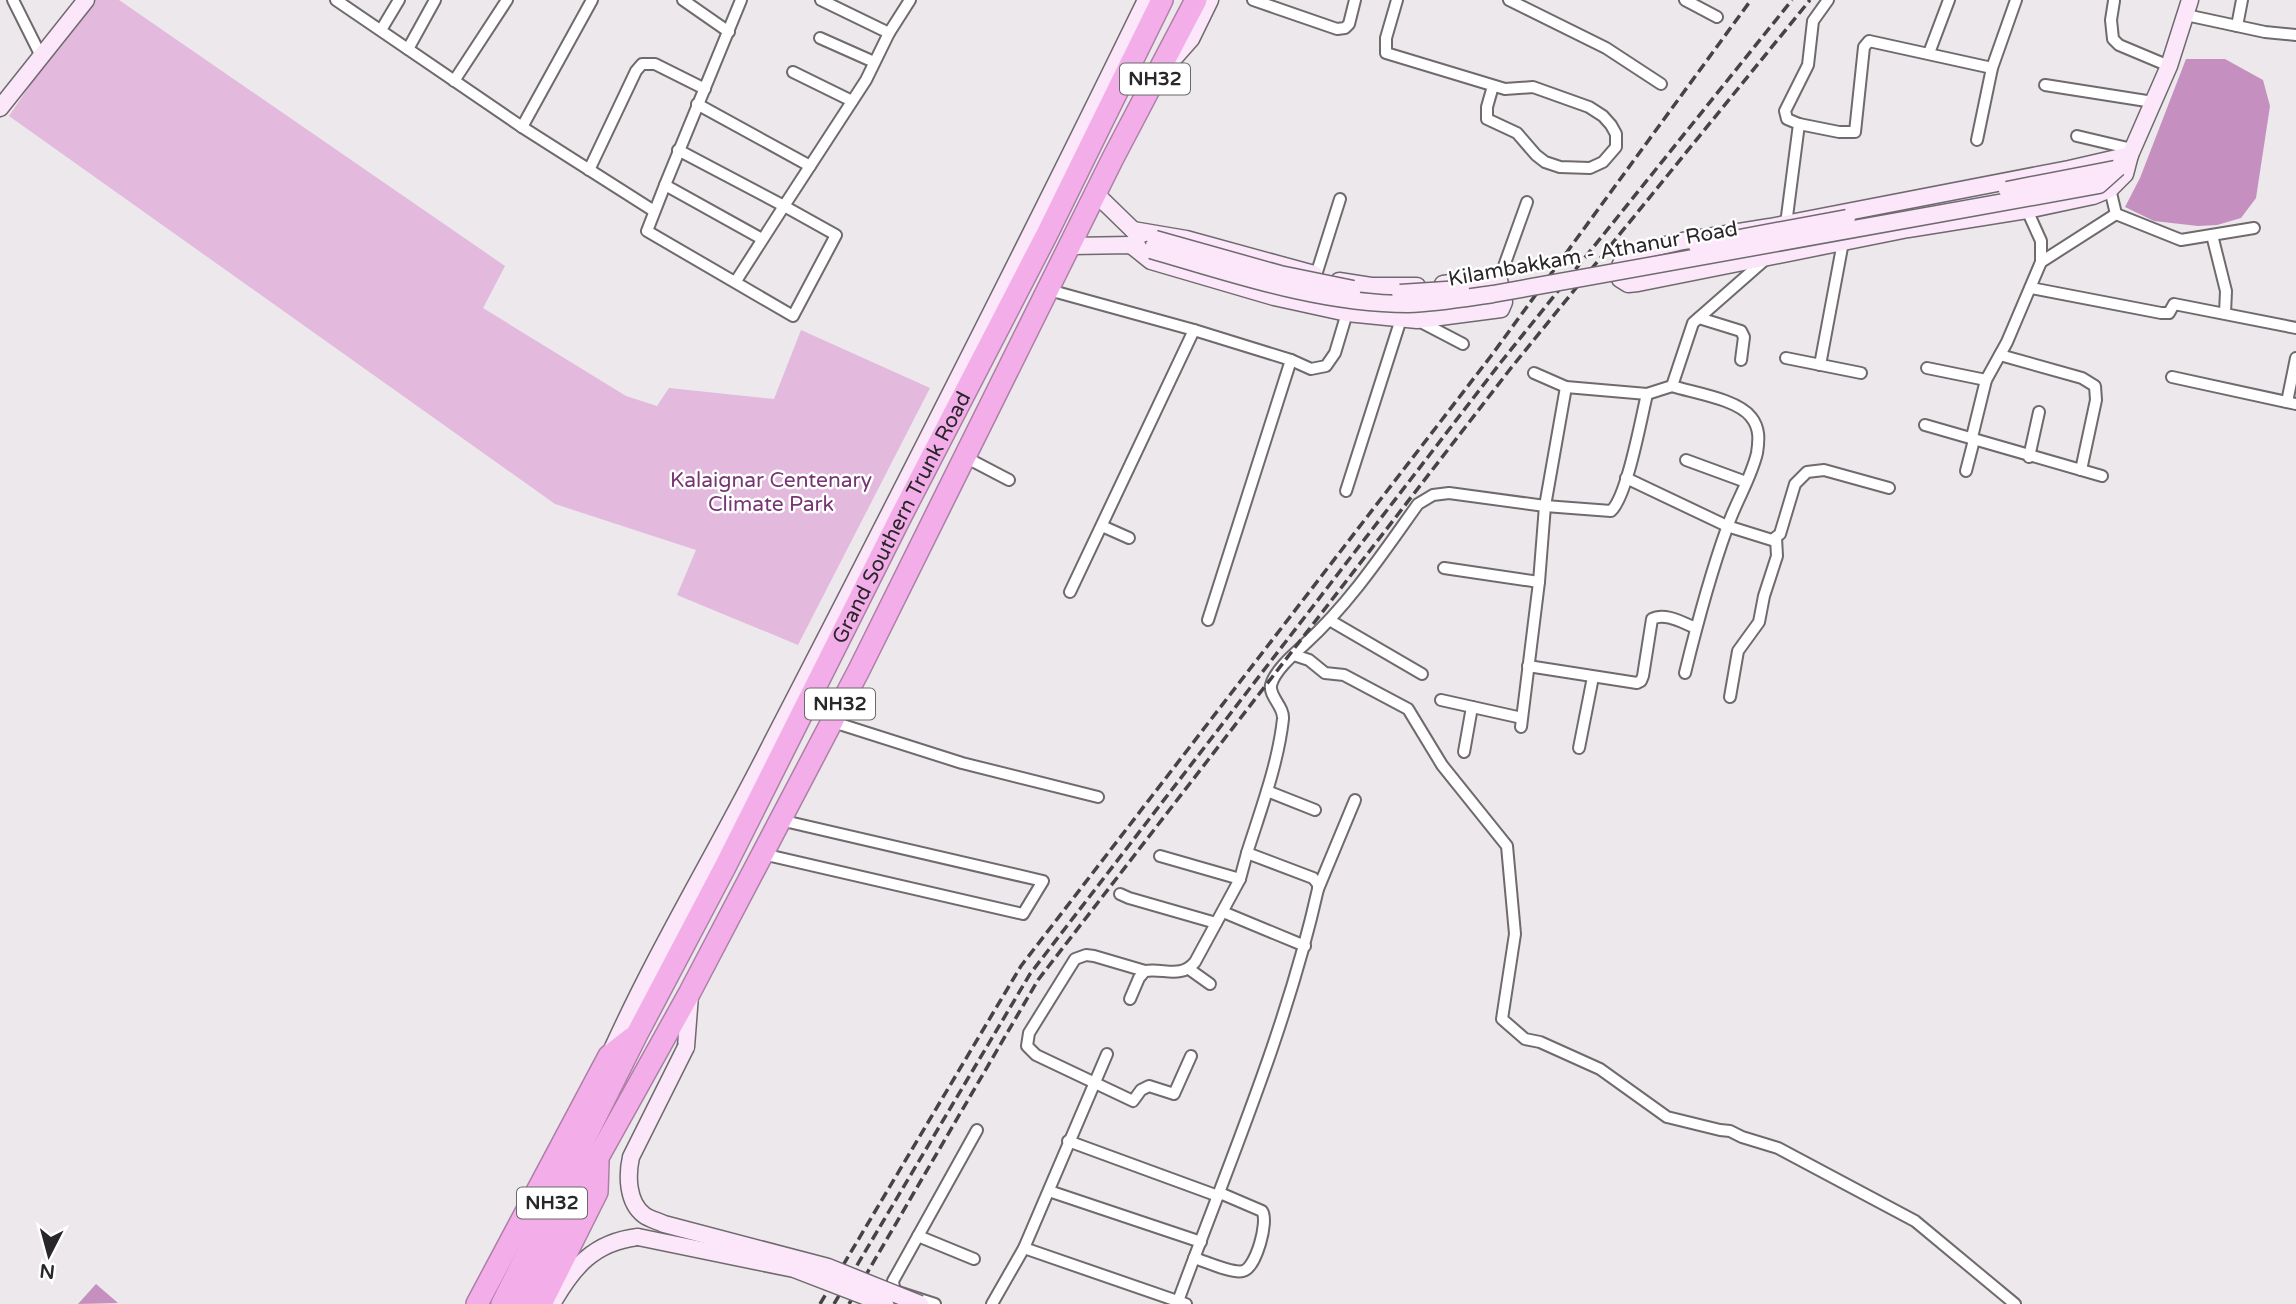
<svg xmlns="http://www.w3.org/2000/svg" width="2296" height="1304" viewBox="0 0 2296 1304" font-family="'Varela Round',sans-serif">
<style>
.green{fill:#e3b9dd}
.water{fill:#c58fbf}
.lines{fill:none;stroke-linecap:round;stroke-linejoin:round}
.street-casing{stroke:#6e6a6e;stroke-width:14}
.secondary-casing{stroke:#6e6a6e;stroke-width:19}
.highway-casing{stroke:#ac7fa6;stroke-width:24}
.street{stroke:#fff;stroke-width:10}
.secondary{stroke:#fbe7f9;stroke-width:16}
.highway{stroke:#f3aeea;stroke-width:21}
.rail{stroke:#464346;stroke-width:3.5;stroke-dasharray:10 5;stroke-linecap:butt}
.secondary-bridge-casing{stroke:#6e6a6e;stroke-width:19;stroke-linecap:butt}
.secondary-bridge{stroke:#fbe7f9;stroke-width:16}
.labels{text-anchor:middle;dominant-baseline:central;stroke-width:5;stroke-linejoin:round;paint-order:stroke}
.shield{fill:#fff;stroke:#696869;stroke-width:2}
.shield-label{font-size:19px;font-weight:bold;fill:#292729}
.street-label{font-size:21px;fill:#292729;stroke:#fff}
.park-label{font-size:21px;fill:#773672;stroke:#fff}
</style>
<rect width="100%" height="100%" fill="#ece8eb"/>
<path class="green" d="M88,0h31l386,266 -22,42 143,88 31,10 12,-18 105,11 27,-69 129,58 -132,257 -121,-50 19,-45 -141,-46 -546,-388z"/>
<g class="water">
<path d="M2186,59h39l38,21 7,26 -14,92 -15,20 -24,7 -19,1 -44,-5 -29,-14 15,-29z"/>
<path d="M96,1284l22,19 -40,1z"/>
</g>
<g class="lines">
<defs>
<g id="street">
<path d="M13,0l28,56"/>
<path d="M336,0l186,127 132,84"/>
<path d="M683,0l46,32"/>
<path d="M741,0l-76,185 97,54"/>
<path d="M821,0l68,33"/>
<path d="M1253,0l84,29 8,-1 4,-4 6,-24"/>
<path d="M1397,0l-11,38v15l119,36 28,-2 56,20 14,9 8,9 5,9v13l-13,15 -13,6 -30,-1 -15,-5 -9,-7 -19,-22 -30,-14v-12l6,-21"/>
<path d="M1509,0l97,48 55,36"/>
<path d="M1685,0l32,17"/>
<path d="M2114,1l-3,19 2,19 6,6 50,21"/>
<path d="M2186,15l79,17 31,3"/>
<path d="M2237,26l5,-26"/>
<path d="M381,30l18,-30"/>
<path d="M820,38l54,24"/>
<path d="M408,49l27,-49"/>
<path d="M1929,53l20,-53"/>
<path d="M793,72l59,29"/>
<path d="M454,81l53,-81"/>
<path d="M2045,85l108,17"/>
<path d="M697,104l113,62"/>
<path d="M1799,124l40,8h16l9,-85 5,-6 123,27"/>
<path d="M522,127l70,-127"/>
<path d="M2077,136l55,13"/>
<path d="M1977,140l15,-72 24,-68"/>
<path d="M678,150l106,56 82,-126 23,-47 21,-33"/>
<path d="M589,170l47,-99 6,-7h13l50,25"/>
<path d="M665,185l-18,46 146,85 43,-81 -52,-29 -48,75"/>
<path d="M2110,189l6,25 65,26 73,-12"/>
<path d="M1783,229l3,-5 13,-100 -12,-5 -2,-8 23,-46 5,-44 15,-21"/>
<path d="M2212,235l14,56 -1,22"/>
<path d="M2041,262l75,-48"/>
<path d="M1316,275l24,-76"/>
<path d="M1499,280l28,-78"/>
<path d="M2031,288l130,25h8l5,-9 122,24"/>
<path d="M1049,290l145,40 97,30 20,9 15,-3 9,-13 12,-40"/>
<path d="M1699,318l42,13 3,6 -3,23"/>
<path d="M1417,320l46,24"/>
<path d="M2000,355l82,23 13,8 1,14 -15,70"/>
<path d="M1786,358l75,15"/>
<path d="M1820,365l23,-123"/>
<path d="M1927,368l59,12"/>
<path d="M1534,373l32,14 81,7 25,-8 21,-63 74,-65"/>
<path d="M2172,377l124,27"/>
<path d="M1672,386c22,7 65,13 79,31 9,11 8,23 6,36 -6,26 -22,50 -30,75 -17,47 -30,96 -42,145"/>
<path d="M2287,402l9,-44"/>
<path d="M1925,425l177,51"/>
<path d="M1972,437l14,-57 21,-38 34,-80v-21l-14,-31"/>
<path d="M965,457l44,23"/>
<path d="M2029,457l10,-45"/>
<path d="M1686,460l60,22"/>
<path d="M1966,471l8,-31"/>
<path d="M1626,478l101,48 45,14 8,-6 15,-50 12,-12 17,-2 65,18"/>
<path d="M1346,491l55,-172"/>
<path d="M1102,526l27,12"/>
<path d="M1444,568l95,14"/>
<path d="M1070,592l124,-262"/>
<path d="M1208,620l83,-260"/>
<path d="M1331,621l91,53"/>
<path d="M1294,655l15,5 16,13 19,2 64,34 34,56 65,81 8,88 -13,85 23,20 15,3 60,27 67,48 53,13 10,1 12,6 36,11 137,73 100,83"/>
<path d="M1528,666l109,17 4,-2 2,-5 9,-57c13,-7 31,4 44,9"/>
<path d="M1730,697l8,-46 21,-29 5,-26 13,-40 -1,-18"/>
<path d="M1441,700l81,18"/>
<path d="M830,721l132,42 136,34"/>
<path d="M1521,727l18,-145 6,-76 21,-119"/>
<path d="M1579,748l14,-71"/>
<path d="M1464,752l8,-45"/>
<path d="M1267,791l48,19"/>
<path d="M763,854l260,60 20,-33 -263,-61"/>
<path d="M1160,856l80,23"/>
<path d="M1318,889l37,-89"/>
<path d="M1120,894l9,4 87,25"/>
<path d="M1223,912l82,34"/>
<path d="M1189,969l21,15"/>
<path d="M1145,971l-51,-15 -8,-1 -11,4 -46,74 -2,13 9,9 97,46 8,-11 8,-4 25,8 17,-38"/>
<path d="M1130,999l9,-21 6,-7c19,-3 36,8 50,-9l45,-83 7,-26"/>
<path d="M1068,1141l150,55"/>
<path d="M1049,1191l152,51"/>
<path d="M918,1236l56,23"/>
<path d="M1024,1248l162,56"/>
<path d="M1194,1258c11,3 38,16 49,13 13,-3 26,-50 19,-60l-42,-18"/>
<path d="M935,1304l-37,-12 -4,-4 -1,-7 84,-151"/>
<path d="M992,1304l32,-56 83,-194"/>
<path d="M1177,1304c50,-137 109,-272 141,-415v-5l-5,-6 -66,-25c14,-44 31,-89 36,-134 1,-13 -14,-22 -12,-34 4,-15 23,-31 34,-41 45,-41 78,-91 113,-140l15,-9 16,-2 96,13 66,5c16,-14 30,-92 36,-117"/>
</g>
<g id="secondary">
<path d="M1168,65l23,-26 19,-39"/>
<path d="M0,108l86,-108"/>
<path d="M2130,155l-5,19 -15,15 -17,7 -66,14 -119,19 -270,54 -10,1 -8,-5c-3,-11 1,-19 11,-26l52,-12 87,-14 299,-58z"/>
<path d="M2124,161l6,-6 39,-89 21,-66"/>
<path d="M1097,195l36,35 9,4"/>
<path d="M1133,230l53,9 128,35"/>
<path d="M1131,245l20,16 123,36 73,16 70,7 84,-11 3,-7 -5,-22 -9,-2 -47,6"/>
<path d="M1071,246l60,-1 7,2"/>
<path d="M1339,281l32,5h46"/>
<path d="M686,1047l4,-52"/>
<path d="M610,1054c47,-105 107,-203 159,-306 128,-248 255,-497 377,-748"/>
<path d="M552,1304c21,-37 42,-62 86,-67"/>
</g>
<g id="highway">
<path d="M477,1304l132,-248 23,-18"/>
<path id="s1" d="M502,1304l135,-270 88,-167 173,-345 149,-288 115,-234"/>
<path d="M523,1304l58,-116 109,-196 169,-322 254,-512 83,-158"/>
<path d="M541,1304l56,-112 1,-30"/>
</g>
</defs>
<use href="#street" class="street-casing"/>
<use href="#secondary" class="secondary-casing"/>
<use href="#highway" class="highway-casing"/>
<use href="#street" class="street"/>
<use href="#secondary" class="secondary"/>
<use href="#highway" class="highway"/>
<g class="rail">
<path d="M820,1304l201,-338 470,-610 260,-356"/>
<path d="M834,1304l196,-330 471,-612 291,-362"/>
<path d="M849,1304l189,-324 473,-612 299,-368"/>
</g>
<defs>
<g id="secondary-bridge">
<path d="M2007,190l108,-21"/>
<path d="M1155,239l125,35 73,15"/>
<path d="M1697,246l150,-28"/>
<path d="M1151,250c83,24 169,54 257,54 28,-1 57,-6 85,-10l606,-109 19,-17"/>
<path d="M1400,293l61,-4"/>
<path d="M686,1047l-55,110c-4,18 -4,45 13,58 5,4 14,6 20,9l164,43 92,37"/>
<path d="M638,1237l156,32 91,35"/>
</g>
</defs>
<use href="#secondary-bridge" class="secondary-bridge-casing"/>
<use href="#secondary-bridge" class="secondary-bridge"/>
</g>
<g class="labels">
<g class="shield">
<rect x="1120" y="63.5" width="70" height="31" rx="5"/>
<rect x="805" y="688.5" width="70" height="31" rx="5"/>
<rect x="517" y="1187.5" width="70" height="31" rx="5"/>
</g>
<g class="shield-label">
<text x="1155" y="79">NH32</text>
<text x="840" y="704">NH32</text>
<text x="552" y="1203">NH32</text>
</g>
<g class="street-label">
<text transform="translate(1593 254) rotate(-10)">Kilambakkam - Athanur Road</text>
<text stroke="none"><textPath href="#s1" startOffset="882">Grand Southern Trunk Road</textPath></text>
</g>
<g class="park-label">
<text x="771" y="480">Kalaignar Centenary<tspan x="771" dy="24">Climate Park</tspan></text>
</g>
</g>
<g transform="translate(49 1255) rotate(186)" stroke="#ffffff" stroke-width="5" paint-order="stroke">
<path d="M0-5L12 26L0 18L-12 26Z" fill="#292729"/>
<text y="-10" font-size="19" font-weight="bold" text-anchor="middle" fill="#292729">N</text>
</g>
</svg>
